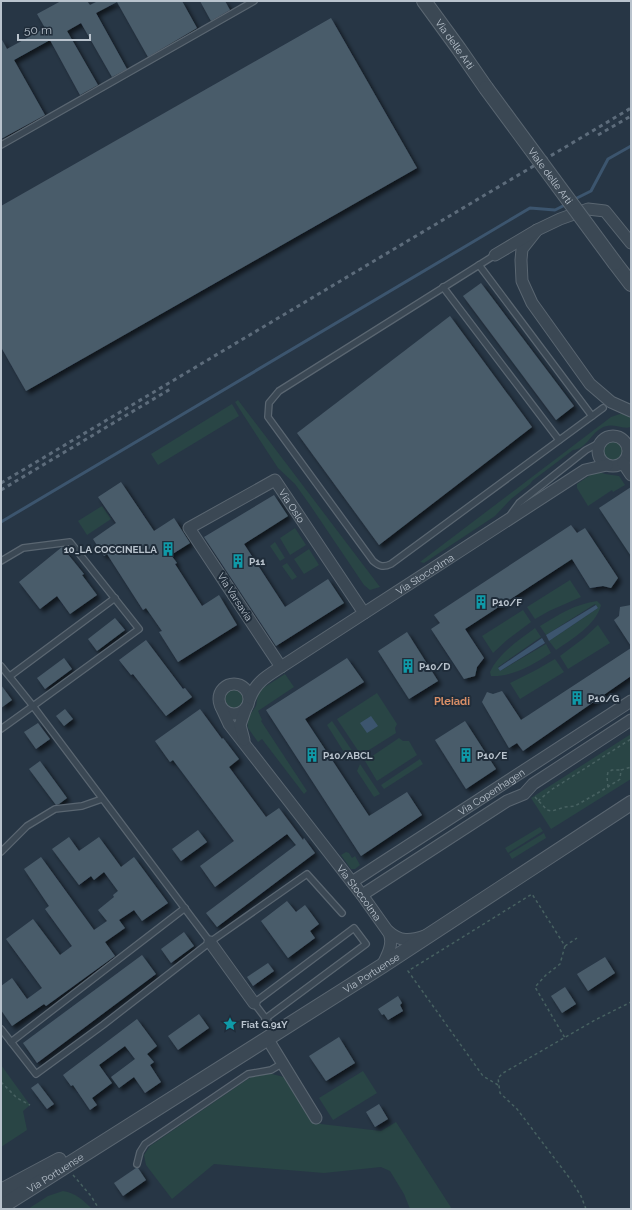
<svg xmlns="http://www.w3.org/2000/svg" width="632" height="1210" viewBox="0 0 632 1210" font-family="Raleway,sans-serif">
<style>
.green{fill:#294545}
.water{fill:#3c556e}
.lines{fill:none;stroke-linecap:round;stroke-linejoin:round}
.stream{stroke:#3c556e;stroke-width:3}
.building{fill:#4a5c6b;filter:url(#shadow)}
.service-casing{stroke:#5a6671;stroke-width:8}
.minor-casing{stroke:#5a6671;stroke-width:13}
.tertiary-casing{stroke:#5a6671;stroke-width:16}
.path{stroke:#476161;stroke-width:1.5;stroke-dasharray:3 3;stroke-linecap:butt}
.service{stroke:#3b4854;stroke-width:5.5}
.minor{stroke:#3b4854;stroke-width:11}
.tertiary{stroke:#3b4854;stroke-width:14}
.rail{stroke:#5d6c7b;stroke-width:3;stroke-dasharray:4 4;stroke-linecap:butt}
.tertiary-bridge-casing{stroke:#5a6671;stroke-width:16;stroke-linecap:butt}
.tertiary-bridge{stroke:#3b4854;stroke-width:14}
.labels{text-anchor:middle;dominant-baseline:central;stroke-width:4;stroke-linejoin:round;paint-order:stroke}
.street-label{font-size:10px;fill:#b9c3cd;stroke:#202d3a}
.poi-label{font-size:10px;font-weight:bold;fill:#b9c3cd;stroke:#202d3a;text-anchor:start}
.neighbourhood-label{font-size:11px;font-weight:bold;fill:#da8f67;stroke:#202d3a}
</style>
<defs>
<filter id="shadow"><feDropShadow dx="3.5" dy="3.5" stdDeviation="2" flood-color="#0009"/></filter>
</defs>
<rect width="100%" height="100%" fill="#273645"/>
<g class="green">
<path d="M238,400l142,187 -10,3 -6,-5 -54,-80 -15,-21 -17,-16 -43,-66z"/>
<path d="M232,404l7,12 -81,49 -7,-11z"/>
<path d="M623,413l8,3v11c-11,3 -19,-6 -31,2 -10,6 -14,20 -27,21l-41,31 -2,3 -19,15 -16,17 -71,47 -4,-1 191,-145z"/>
<circle cx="613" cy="450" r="10"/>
<path d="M596,471l9,3 14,2 6,9 -12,7 -1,-2 -24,16 -11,-18v-4z"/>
<path d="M102,506l9,13 -24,16 -9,-14z"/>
<path d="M295,528l11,17 -16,10 -10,-17z"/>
<path d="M275,542l10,16 -5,3 -10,-15z"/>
<path d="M309,549l10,16 -15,9 -10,-15z"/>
<path d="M287,563l10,14 -5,3 -10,-14z"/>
<path d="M570,580l11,17 -32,14 -14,8 -8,-12z"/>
<path d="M597,601l4,4c-5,20 -29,34 -45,45l-7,-9 49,-33 -3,-4 -49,31 -6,-9c18,-11 35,-22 57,-25z"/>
<path d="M523,610l8,12 -24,18 -14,13 -11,-17z"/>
<path d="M598,625l12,18 -42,26 -8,-13 24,-18z"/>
<path d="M535,628l6,9 -43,30 2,4 46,-27 5,9c-17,11 -38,24 -60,23l-1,-4c9,-19 29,-32 45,-44z"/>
<path d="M555,659l9,13 -44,27 -10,-16 26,-13z"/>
<path d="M285,674l9,13 -36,24 4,9 -1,1 46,70 -3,3 -42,-55 -4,3 -10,-14 -1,-9 9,-13 2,-12 2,-4z"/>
<circle cx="234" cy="699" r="10"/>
<path d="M377,693l20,31 -2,4 1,5 -35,22 -24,-36z"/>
<path d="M332,721l25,37 -4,2 -6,-3 -20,-32z"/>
<path d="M631,734v45l-80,50 -20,-31z"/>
<path d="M399,738l4,3h6l8,14 -40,26 -12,-20z"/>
<path d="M420,759l3,5 -39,25 -3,-4z"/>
<path d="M360,764l20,30 -6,3 -17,-26z"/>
<path d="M540,827l3,4 -35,22 -3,-5z"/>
<path d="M544,833l2,5 -34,21 -3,-5z"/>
<path d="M346,852l3,1 3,5 3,-2 5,9 -5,4h-4l-10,-14z"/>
<path d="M1,1065l29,40 -7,6 4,19 -26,17z"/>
<path d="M363,1071l14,22 -44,27 -14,-22z"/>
<path d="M268,1073l16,4 27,42 10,5 60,7 15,-9 56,87h-42l-6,-15 -14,-23 -9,-4 -57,6 -110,-9 -42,35 -26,-34 -2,-10 6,-9 95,-65 9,-6z"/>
<path d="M63,1191c13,2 20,9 29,18h-64l20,-13z"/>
</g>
<g class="water">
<path d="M596,605l2,3 -49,33 -3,-6z"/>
<path d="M542,638l3,5 -45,28 -2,-3z"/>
<path d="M371,716l7,10 -11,7 -7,-10z"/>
</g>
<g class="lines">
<g class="stream">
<path d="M573,200l18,-9 17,-32 23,-13"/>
<path d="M1,522l529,-314 25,2 12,-6"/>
</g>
</g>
<g class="building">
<path d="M61,1h26l3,4 8,-4h84l15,27 -49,29 -31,-55 -21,11 31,56 -15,8 -31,-54 -14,8 31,54 -18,10 -30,-55 -36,20 31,55 -44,24v-101l6,11 38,-21 -8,-14z"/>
<path d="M200,1h25l5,9 -19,11z"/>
<path d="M331,18l86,150 -391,223 -25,-44v-141z"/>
<path d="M481,283l93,123 -18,14 -93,-124z"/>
<path d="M450,316l82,111 -153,118 -82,-112z"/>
<path d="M121,482l33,49 20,-13 16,25 -19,12 6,8 -2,1 27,42 17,-11 18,30 -59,37 -19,-30 3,-1 -16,-23 -3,2 -36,-56 -3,2 -11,-17 23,-16 -18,-26z"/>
<path d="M631,487v69l-32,-48z"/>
<path d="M274,495l14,21 -44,28 41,63 43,-28 16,24 -68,43 -72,-109z"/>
<path d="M571,525l6,8 8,-5 33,50 -7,10 -8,-2 -13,2 -18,-29 -107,70 19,29 -7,9 -2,9 -11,3 -33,-50 9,-6 -6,-8z"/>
<path d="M62,547l22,27 -2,1 15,20 -27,19 -13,-18 -17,13 -21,-27z"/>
<path d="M631,605v41l-17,-26 5,-4 1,-9z"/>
<path d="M115,618l10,12 -28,21 -9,-12z"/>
<path d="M407,632l31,49 -29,18 -31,-48z"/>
<path d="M146,640l37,49 2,-1 7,9 -26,19 -33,-42 -2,1 -12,-15z"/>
<path d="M631,648v28l-108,75 -6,-8 -8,5 -27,-46 5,-10 6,2 9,-3 19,29z"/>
<path d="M64,658l8,11 -27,20 -8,-11z"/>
<path d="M347,658l17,24 -59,37 64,97 38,-24 15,23 -61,41 -95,-146z"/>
<path d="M1,685l11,15 -11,8z"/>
<path d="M65,709l8,10 -9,7 -8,-10z"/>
<path d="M200,709l22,30 1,-1 16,21 -10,8 37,50 13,-9 24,32 1,-2 11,15 -98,74 -11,-14 90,-68 -9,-11 -72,53 -15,-21 34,-25 -61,-81 -3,2 -15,-21z"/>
<path d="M465,721l31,48 -30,20 -31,-49z"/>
<path d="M38,723l12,16 -14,10 -12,-17z"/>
<path d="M40,761l27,37 -8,6 -3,1 -27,-36z"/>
<path d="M198,830l9,12 -26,19 -9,-12z"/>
<path d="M69,837l10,14 20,-14 22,30 13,-10 34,46 -26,18 -8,-11 -15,10 6,8 -20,14 10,14 -69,50 -2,-2 -32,22 -11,-16v-24l11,-8 15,21 15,-11 -36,-49 27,-20 27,36 12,-9 -27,-37 4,-3 -25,-37 17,-12 53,73 13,-9 -9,-11 16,-13 -1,-2 5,-4 -14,-19 -10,8 -3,-4 -12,9 -27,-36z"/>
<path d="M287,901l9,11 9,-7 14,19 -9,7 5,7 -27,20 -27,-37z"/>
<path d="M184,932l10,14 -23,17 -10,-14z"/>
<path d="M142,955l14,19 -119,89 -14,-20z"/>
<path d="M605,957l10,16 -27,18 -11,-17z"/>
<path d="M268,963l6,8 -21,15 -6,-9z"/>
<path d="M565,987l11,17 -14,9 -11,-17z"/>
<path d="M398,996l4,7 -2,2 3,6 -15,9 -4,-6 -2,1 -4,-6z"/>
<path d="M199,1014l10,14 -31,22 -10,-14z"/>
<path d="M137,1019l20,27 -10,8 7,8 -4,3 11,17 -16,11 -11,-16 -15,11 -8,-11 24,-18 -10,-13 -26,19 13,18 -20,15 5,7 -7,5 -17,-25 -2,1 -8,-11z"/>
<path d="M339,1037l16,26 -29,18 -17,-25z"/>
<path d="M38,1083l16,21 -7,5 -16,-21z"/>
<path d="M379,1104l9,15 -13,8 -9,-15z"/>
<path d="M136,1168h2l8,12 -23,16 -9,-13z"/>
</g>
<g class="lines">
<defs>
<g id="service">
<path d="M1,145l253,-144"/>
<path d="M495,255l-216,136 -10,12 -1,14 105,144c6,5 10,7 18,3l212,-156"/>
<path d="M479,265l113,151"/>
<path d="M443,287l116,153"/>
<path d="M511,514l8,-11 67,-53 15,-8"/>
<path d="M1,561l22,-13 47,-6 69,87 -106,77 177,236"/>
<path d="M1,666l32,40 -32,23"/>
<path d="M10,676l105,-78"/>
<path d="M1,852l26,-26 28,-17 27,-3 20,-7"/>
<path d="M265,1019l101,-75 -12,-16 -100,75 22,29"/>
<path d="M1,1029l35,45 67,-49 107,-83 97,-68 35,39"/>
<path d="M11,1042l174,-134"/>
<path d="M137,1164l3,-12 5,-8 103,-70 23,-4 12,-7"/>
</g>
<g id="minor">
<path d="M537,230l-15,19 -1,11 1,21 10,22 58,81 21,18 20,9"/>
<path d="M495,255l42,-25 23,-11 28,-10 17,2 26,32"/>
<circle cx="613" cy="451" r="15"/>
<path d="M623,463l8,12"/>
<path id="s1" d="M281,667l-92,-139 86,-48 89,133"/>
<circle cx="234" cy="699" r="15"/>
<path id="s2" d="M250,698c6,-16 17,-22 31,-31l304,-197 22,-5"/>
<path id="s3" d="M221,707l8,17 133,171 27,38c5,11 -2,23 -7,33"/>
<path d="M244,740l-4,-15 6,-17"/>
<path id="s4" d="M352,882l279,-181"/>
<path d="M362,895l145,-94 17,-7 9,-10 98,-64"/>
<path d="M388,931c12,11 22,10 37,5"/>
<path d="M210,942l44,61"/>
<path d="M267,1038l49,80"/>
</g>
<g id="tertiary">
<path id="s5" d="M424,1l35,48 27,39"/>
<path d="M615,263l16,21"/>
<path d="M1,1191l58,-31"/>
<path id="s6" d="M1,1207l381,-241 249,-163"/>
</g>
</defs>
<use href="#service" class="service-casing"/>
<use href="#minor" class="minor-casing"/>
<use href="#tertiary" class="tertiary-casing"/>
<g class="path">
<path d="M608,787l-1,-10 1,-5 4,-2h9"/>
<path d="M535,797l12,13 5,1 13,-4 10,-1 33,-19c4,-4 8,-4 12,-8l1,-9 10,-3"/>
<path d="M538,801l13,-11 80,-51"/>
<path d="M565,946l-5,18 -14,11 -11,12 30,51"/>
<path d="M1,1082l16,16 13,7"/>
<path d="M498,1085l-15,-9 -75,-105 124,-77 33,52 12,-8"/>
<path d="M73,1175l18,21 8,13"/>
<path d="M586,1209l-5,-13 -10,-16 -54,-71 -17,-16 -2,-15 5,-5 94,-54 34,-17"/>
</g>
<use href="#service" class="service"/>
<use href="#minor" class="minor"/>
<use href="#tertiary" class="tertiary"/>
<g class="rail">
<path d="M598,135l33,-19"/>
<path d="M1,483l630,-375"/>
<path d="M1,490l171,-102"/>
</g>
<defs>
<g id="tertiary-bridge">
<path id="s7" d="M486,88l129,175"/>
</g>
</defs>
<use href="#tertiary-bridge" class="tertiary-bridge-casing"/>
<use href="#tertiary-bridge" class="tertiary-bridge"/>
</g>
<defs>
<symbol id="building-bare" viewBox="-9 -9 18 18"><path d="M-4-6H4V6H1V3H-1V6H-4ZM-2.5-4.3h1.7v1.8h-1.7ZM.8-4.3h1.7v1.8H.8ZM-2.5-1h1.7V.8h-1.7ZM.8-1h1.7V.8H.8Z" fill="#0f9aa8" stroke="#202d3a" stroke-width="2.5" paint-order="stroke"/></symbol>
<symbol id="sight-bare" viewBox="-9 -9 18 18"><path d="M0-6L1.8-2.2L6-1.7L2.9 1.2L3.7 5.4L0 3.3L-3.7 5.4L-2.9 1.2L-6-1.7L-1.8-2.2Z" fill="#0f9aa8" stroke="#202d3a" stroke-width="2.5" paint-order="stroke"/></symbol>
</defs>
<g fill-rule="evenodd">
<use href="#building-bare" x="158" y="539" width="20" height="20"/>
<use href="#building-bare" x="228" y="551" width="20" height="20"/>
<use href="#building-bare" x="471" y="592" width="20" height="20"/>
<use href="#building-bare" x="398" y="656" width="20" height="20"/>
<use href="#building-bare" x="567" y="688" width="20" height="20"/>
<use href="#building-bare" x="302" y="745" width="20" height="20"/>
<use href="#building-bare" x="456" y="745" width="20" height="20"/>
<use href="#sight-bare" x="220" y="1014" width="20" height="20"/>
</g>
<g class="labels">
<g class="street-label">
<text stroke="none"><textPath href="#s5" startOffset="53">Via delle Arti</textPath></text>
<text stroke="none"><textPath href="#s7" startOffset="109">Viale delle Arti</textPath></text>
<text stroke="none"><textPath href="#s1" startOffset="296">Via Oslo</textPath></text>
<text stroke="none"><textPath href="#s2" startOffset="216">Via Stoccolma</textPath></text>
<text transform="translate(235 597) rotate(57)">Via Varsavia</text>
<text stroke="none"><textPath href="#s4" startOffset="166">Via Copenhagen</textPath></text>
<text stroke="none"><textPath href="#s3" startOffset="232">Via Stoccolma</textPath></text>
<text stroke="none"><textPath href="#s6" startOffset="438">Via Portuense</textPath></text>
<text stroke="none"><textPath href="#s6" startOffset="64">Via Portuense</textPath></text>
</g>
<g class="poi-label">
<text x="157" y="549" text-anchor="end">10_LA COCCINELLA</text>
<text x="249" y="561">P11</text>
<text x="492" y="602">P10/F</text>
<text x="419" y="666">P10/D</text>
<text x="588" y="698">P10/G</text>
<text x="323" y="755">P10/ABCL</text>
<text x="477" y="755">P10/E</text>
<text x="241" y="1024">Fiat G.91Y</text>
</g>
<g class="neighbourhood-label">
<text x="452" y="701">Pleiadi</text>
</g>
</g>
<rect width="632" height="1210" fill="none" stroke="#b9c3cd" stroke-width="4"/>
<path d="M18 34v6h72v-6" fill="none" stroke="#b9c3cd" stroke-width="2"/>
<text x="24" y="34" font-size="12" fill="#b9c3cd" stroke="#202d3a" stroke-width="3" paint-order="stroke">50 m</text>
</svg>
